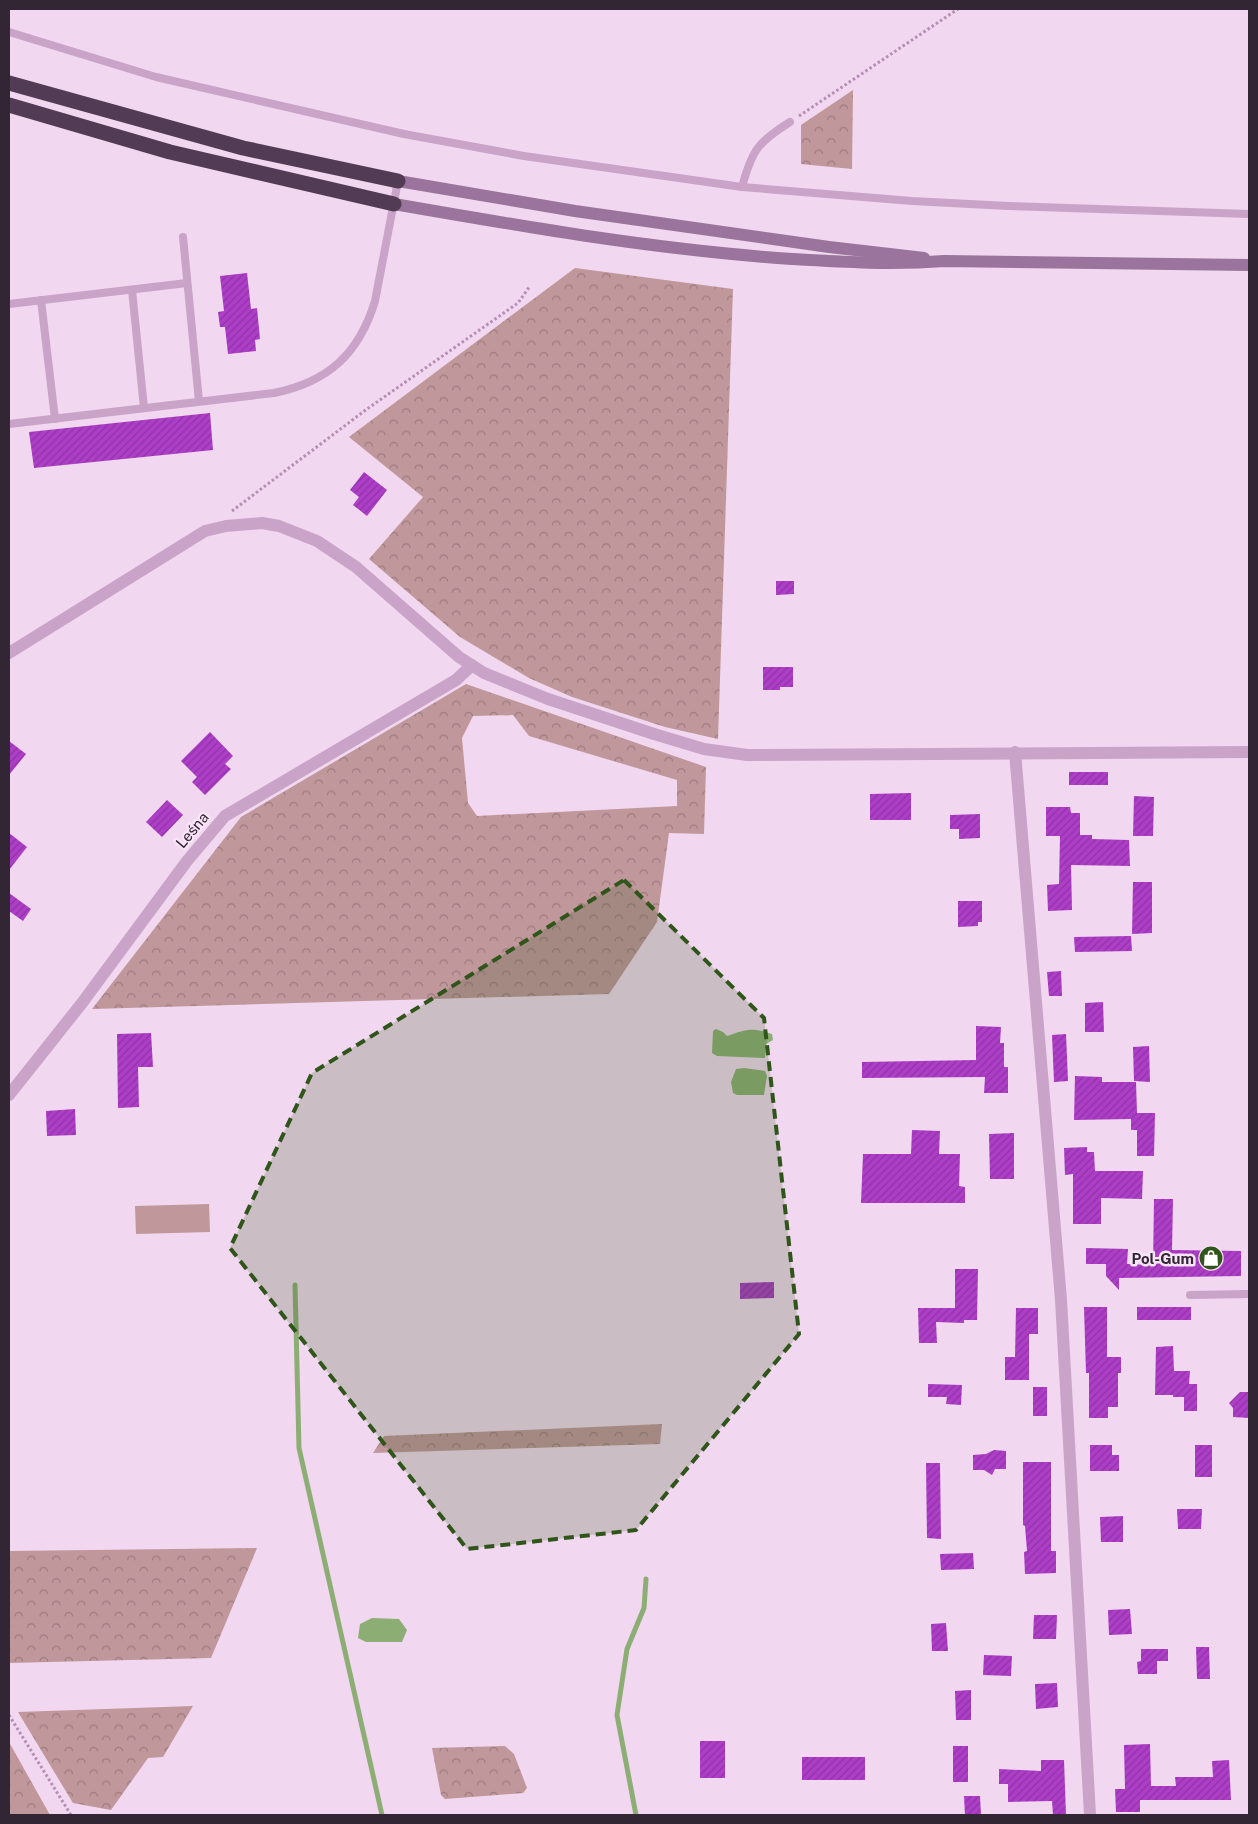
<svg xmlns="http://www.w3.org/2000/svg" width="1258" height="1824" viewBox="0 0 1258 1824" font-family="'Public Sans',sans-serif">
<style>
.forest{fill:url(#forest-crowns);fill-rule:evenodd}
.green{fill:#c0979b}
.water{fill:#8cae75}
.lines{fill:none;stroke-linecap:round;stroke-linejoin:round}
.stream{stroke:#8cae75;stroke-width:5}
.building{fill:url(#building-hatch)}
.path{stroke:#b58db5;stroke-width:3;stroke-dasharray:2.5 2.5;stroke-linecap:butt}
.service{stroke:#c9a3c8;stroke-width:8}
.minor{stroke:#c9a3c8;stroke-width:12}
.secondary{stroke:#9a749c;stroke-width:12}
.motorway{stroke:#523c55;stroke-width:15}
.marked{fill:#30551a;fill-opacity:0.2;stroke:#30551a;stroke-width:4;stroke-dasharray:10 6;stroke-linejoin:round}
.labels{text-anchor:middle;dominant-baseline:central;stroke-width:5;stroke-linejoin:round;paint-order:stroke}
.street-label{font-size:15px;fill:#322534;stroke:#f9e3f7}
.poi-label{font-size:15px;font-weight:bold;fill:#322534;stroke:#f9e3f7;text-anchor:end}
</style>
<defs>
<pattern id="forest-crowns" width="20" height="18" patternUnits="userSpaceOnUse" patternTransform="scale(1.25)"><rect width="20" height="18" fill="#c0979b"/><path d="M2 6a3 3 0 1 1 6 0M12 15a3 3 0 1 1 6 0" fill="none" stroke="#9d7b7f"/></pattern>
<pattern id="building-hatch" width="6" height="6" patternUnits="userSpaceOnUse" patternTransform="scale(1.25)"><rect width="6" height="6" fill="#ae3ec8"/><path d="M-1 1l2-2M0 6l6-6M5 7l2-2" fill="none" stroke="#8e34a3"/></pattern>
</defs>
<rect width="100%" height="100%" fill="#f1d7ef"/>
<g class="forest">
<path d="M853,90l-1,79 -51,-5v-39z"/>
<path d="M575,268l158,21 -15,450 -53,-12 -93,-30 -43,-19 -69,-41 -91,-78 54,-62 -74,-60z"/>
<path d="M466,684l240,83 -2,67 -35,-1 -12,89 -48,72 -517,15 149,-192zM513,715l16,21 148,44v26l-200,10 -9,-13 -6,-65 11,-22z"/>
<path d="M662,1424l-2,20 -287,9 11,-17z"/>
<path d="M257,1548l-46,110 -202,5v-112z"/>
<path d="M193,1706l-30,51 -15,1 -37,52 -38,-7 -55,-91z"/>
<path d="M9,1742l41,73h-41z"/>
<path d="M505,1746l9,8 13,34 -4,5 -78,6 -4,-4 -9,-47z"/>
</g>
<path class="green" d="M209,1204l1,28 -74,2 -1,-28z"/>
<g class="water">
<path d="M716,1029l7,3 4,4c19,-7 26,-9 45,-2l1,6 -7,4 -1,14 -48,-2 -5,-3 1,-22z"/>
<path d="M736,1069l8,-1 21,3 2,5 -3,19h-27l-4,-2 -2,-11z"/>
<path d="M372,1618l27,1 8,11 -5,12h-36l-8,-4 2,-14z"/>
</g>
<g class="lines">
<g class="stream">
<path d="M295,1285l4,163 83,367"/>
<path d="M636,1815l-19,-100 10,-66 17,-41 2,-29"/>
</g>
</g>
<g class="building">
<path d="M247,273l4,36 6,-1 3,31 -5,1 1,11 -28,3 -3,-27h-5l-2,-15 6,-1 -4,-35z"/>
<path d="M210,413l3,37 -179,18 -5,-36z"/>
<path d="M364,472l23,18 -20,26 -14,-11 6,-8 -9,-7z"/>
<path d="M776,581h18v13l-18,1z"/>
<path d="M763,667h30v20h-13v3h-17z"/>
<path d="M210,732l23,24 -8,8 6,5 -26,26 -13,-13 5,-5 -16,-16z"/>
<path d="M9,741l17,13 -17,21z"/>
<rect x="1069" y="772" width="39" height="13"/>
<path d="M911,793v27h-41v-26z"/>
<path d="M1134,796l20,1 -1,39h-20z"/>
<path d="M167,800l16,15 -21,22 -16,-15z"/>
<path d="M1046,807h24l1,6h9v22h12v4l37,1 1,26 -59,-1 1,45 -24,1 -1,-26 12,-1 1,-48h-14z"/>
<path d="M980,814v24l-21,1v-10h-9v-14z"/>
<path d="M9,833l18,14 -18,23z"/>
<path d="M1133,882h19v51l-20,1z"/>
<path d="M9,893l22,16 -8,12 -14,-10z"/>
<path d="M958,901h24v21h-4v4l-20,1z"/>
<path d="M1131,936l1,15 -57,1 -1,-15z"/>
<path d="M1061,971l1,25h-13l-2,-24z"/>
<path d="M1103,1002l1,30h-19v-29z"/>
<path d="M976,1026l25,1 -1,16h4v24h4v26h-24l1,-16 -123,1v-16l114,-2z"/>
<path d="M151,1033l2,34h-15l1,40 -21,1 -1,-74z"/>
<path d="M1066,1034l2,47 -14,1 -2,-47z"/>
<path d="M1149,1046l1,36 -16,-1 -1,-34z"/>
<path d="M1075,1076l27,1v5h34l1,31h18l-1,43h-17v-26h-6v-11l-57,1z"/>
<path d="M75,1109l1,26 -29,1 -1,-25z"/>
<path d="M912,1130l28,1 -1,23h21l-1,32 6,1v16h-104l2,-49h48z"/>
<path d="M1014,1133v46h-24l-1,-45z"/>
<path d="M1087,1147v5h7l1,19h48l-1,28 -41,-1v26h-28v-50l-8,1 -1,-27z"/>
<path d="M1154,1199h19l-1,51 69,1v25l-122,2v12l-13,-14v-12h-20v-16l42,1 -1,15 26,1z"/>
<path d="M955,1269h23l-1,51h-13v3l-28,-1 1,21h-18l-1,-35h37z"/>
<path d="M774,1282v16l-34,1v-16z"/>
<path d="M1084,1307h23v50h14v16h-3v34h-10v11h-19v-45h-3z"/>
<rect x="1137" y="1307" width="54" height="13"/>
<path d="M1016,1308h22v26h-9v46h-24v-23h10z"/>
<path d="M1173,1346l1,25h16l-1,13h8v27h-13v-14h-11v-2h-18l1,-48z"/>
<path d="M928,1384l34,1 -1,20 -15,-1 1,-7h-19z"/>
<rect x="1033" y="1387" width="14" height="29"/>
<path d="M1240,1392h9v26l-16,-1v-9l-4,-5z"/>
<path d="M1090,1445h22v10h7v16h-29z"/>
<rect x="1195" y="1445" width="17" height="32"/>
<path d="M994,1450l12,1v18h-11l-3,6 -8,-5h-11v-15l13,-1z"/>
<path d="M1023,1462h28v89h5v22l-31,1 -1,-22 3,-1 -2,-25 -2,-1z"/>
<path d="M926,1463h14l1,76 -14,-1z"/>
<path d="M1177,1509h25l-1,20h-23z"/>
<path d="M1123,1516v26h-22l-1,-25z"/>
<path d="M973,1553l1,16 -33,1 -1,-16z"/>
<path d="M1130,1609l2,25 -23,1 -1,-25z"/>
<path d="M1034,1615h23l-1,24h-23z"/>
<path d="M946,1623l2,28h-16l-1,-27z"/>
<path d="M1196,1647h13l1,32h-13z"/>
<path d="M1141,1649h27v12h-11v13h-19l-1,-12 4,-1z"/>
<path d="M984,1655l28,1 -1,20 -28,-1z"/>
<path d="M1057,1683l1,24 -22,2 -1,-25z"/>
<path d="M971,1690v30h-15l-1,-29z"/>
<rect x="700" y="1741" width="25" height="37"/>
<path d="M1150,1744l1,42h25l-1,-9h38l-1,-16 17,-1 2,40h-91v12h-24l-1,-23h10l-1,-44z"/>
<rect x="953" y="1746" width="15" height="36"/>
<rect x="802" y="1757" width="63" height="23"/>
<path d="M1041,1760h23l2,55h-13l-1,-14 -44,1v-18h-9v-15l42,2z"/>
<path d="M964,1796h16l1,19h-16z"/>
</g>
<g class="lines">
<g class="path">
<path d="M799,116l159,-107"/>
<path d="M232,511l135,-102 151,-106 12,-17"/>
<path d="M9,1715l62,100"/>
</g>
<g class="service">
<path d="M9,32l147,45 248,57 120,22 218,31 170,14 96,5 241,8"/>
<path d="M742,187c10,-37 16,-45 48,-65"/>
<path d="M183,237l16,164"/>
<path d="M132,290l12,118"/>
<path d="M41,300l14,119"/>
<path d="M9,304l178,-21"/>
<path d="M9,424l265,-31c54,-11 85,-39 101,-92l23,-120"/>
<path d="M1190,1295l59,-1"/>
</g>
<g class="minor">
<path d="M9,653l196,-122 21,-5 36,-3 17,3 38,15 39,26 103,90 25,16 64,26 106,35 50,15 43,6 502,-3"/>
<path d="M1015,752l46,548 29,515"/>
<path d="M9,1095l73,-92 105,-142 38,-45 231,-136 16,-15"/>
</g>
<g class="secondary">
<path d="M398,181l177,30 254,36 95,11"/>
<path d="M394,204c132,23 264,46 398,55 51,3 101,6 152,2l305,4"/>
</g>
<g class="motorway">
<path d="M9,83l234,65 155,33"/>
<path d="M9,105l161,47 224,52"/>
</g>
</g>
<path class="marked" d="M624,880l140,138 35,316 -163,196 -169,19 -237,-301 82,-175z"/>
<defs>
<symbol id="shop-disc" viewBox="-11 -11 22 22"><circle r="9.5" fill="#30551a" stroke="#f9e3f7"/><path d="M-5-2.5h2.3a2.7 3.5 0 0 1 5.4 0H5L5.5 6h-11ZM-1.5-2.5h3a1.5 2.3 0 0 0-3 0Z" fill="#fff"/></symbol>
</defs>
<g fill-rule="evenodd">
<use href="#shop-disc" x="1197" y="1244" width="28" height="28"/>
</g>
<g class="labels">
<g class="street-label">
<text transform="translate(192 830) rotate(-50)">Leśna</text>
</g>
<g class="poi-label">
<text x="1194" y="1258">Pol-Gum</text>
</g>
</g>
<rect width="1258" height="1824" fill="none" stroke="#322534" stroke-width="20"/>
</svg>
